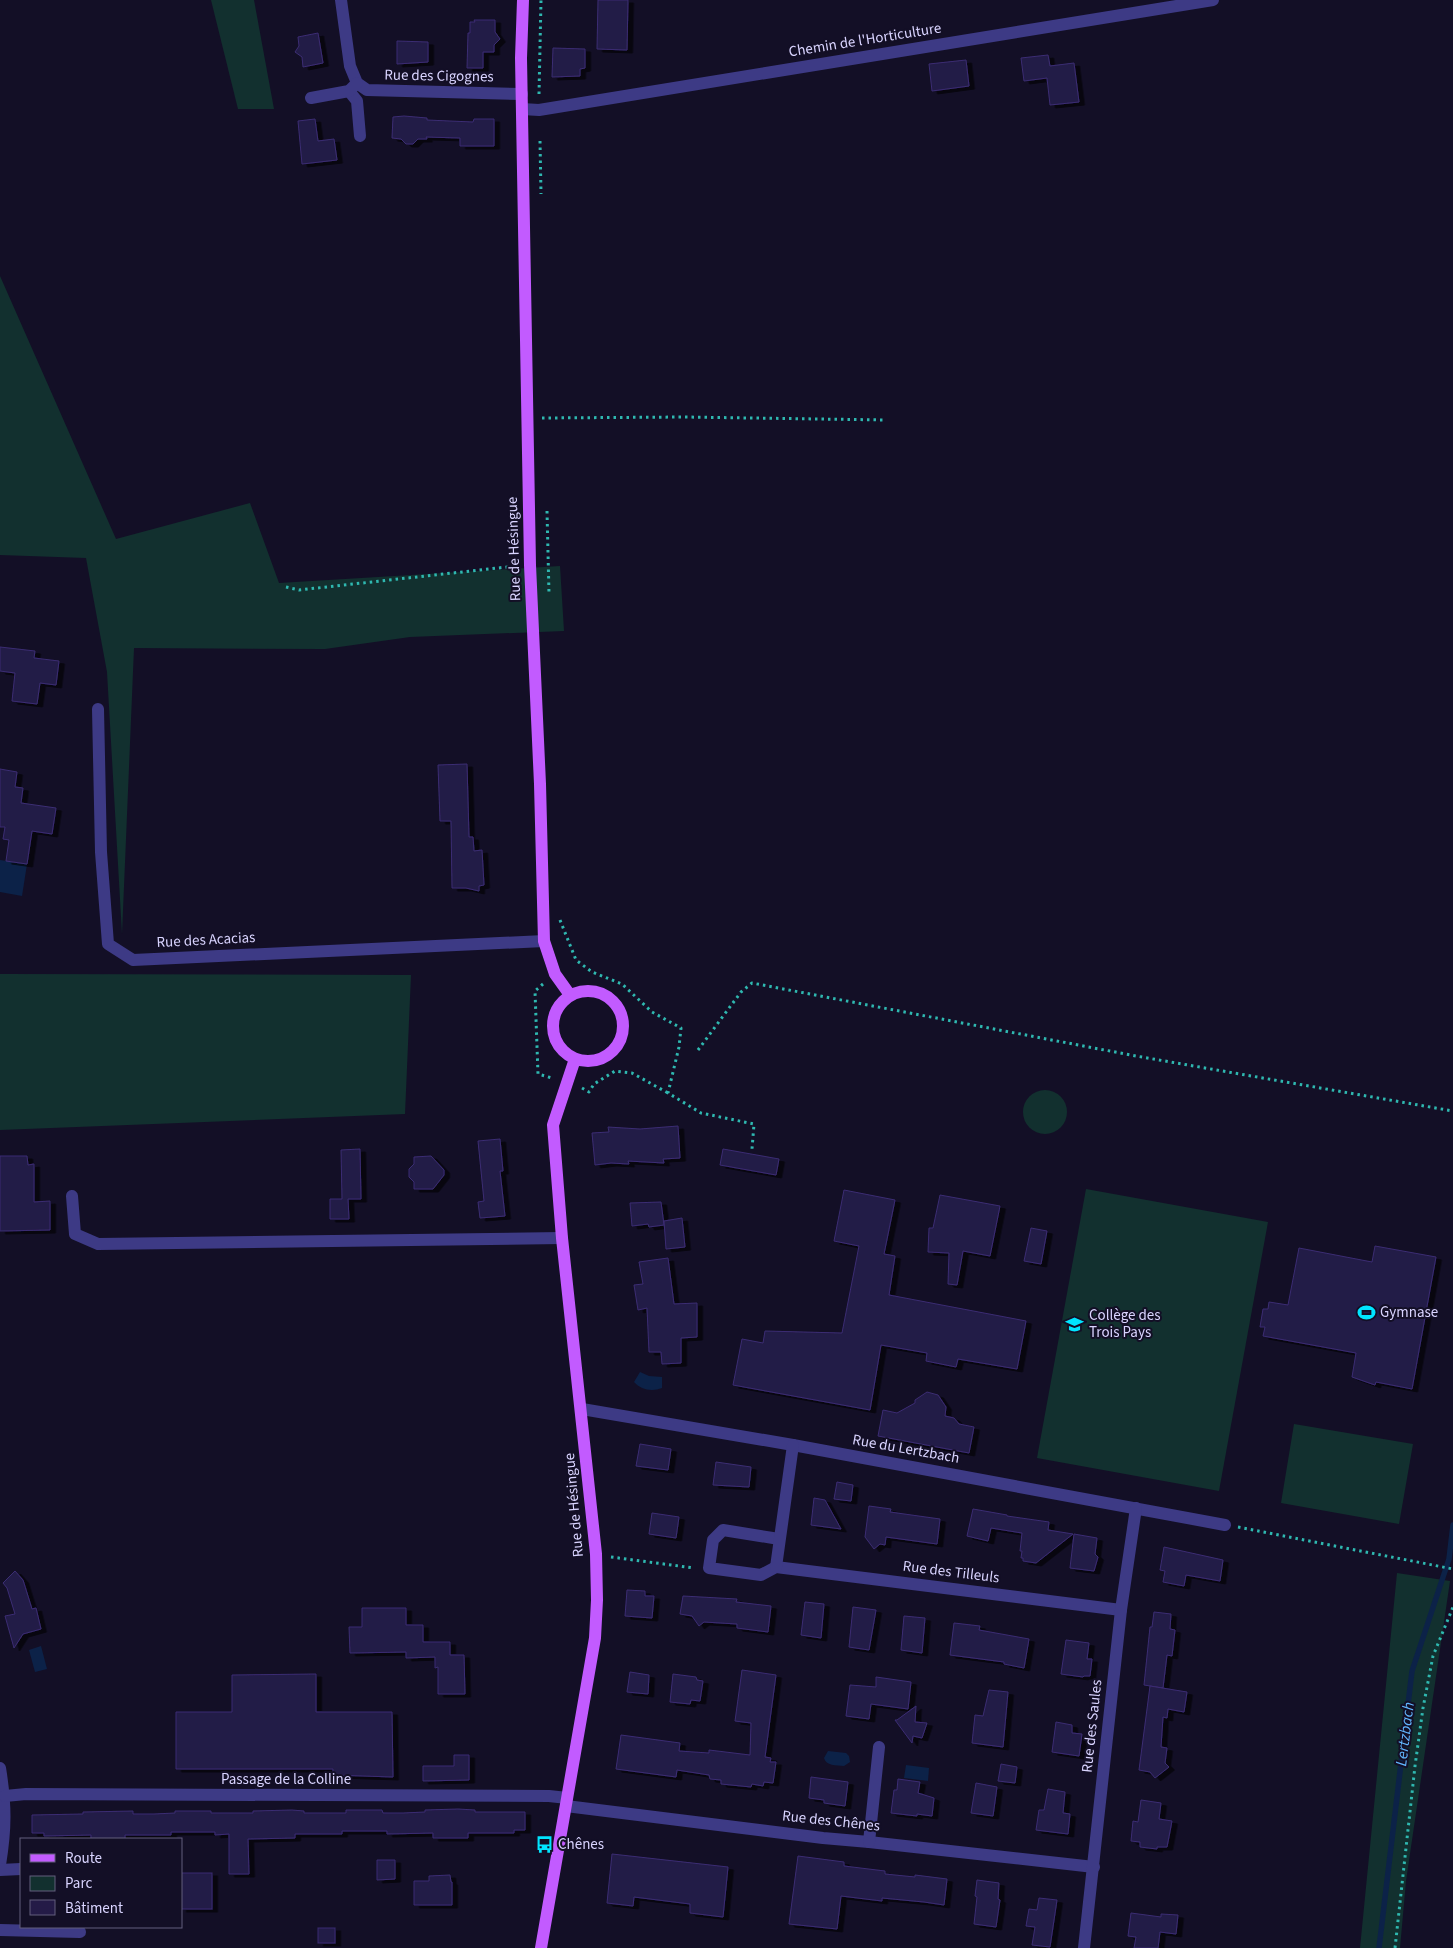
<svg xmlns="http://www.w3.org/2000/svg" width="1453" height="1948" viewBox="0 0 1453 1948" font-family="'Source Sans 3',sans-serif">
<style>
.green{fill:#12302f}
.water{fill:#0c2248}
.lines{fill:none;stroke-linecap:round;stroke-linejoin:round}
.stream{stroke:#0c2248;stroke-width:5.5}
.building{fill:#241b47;stroke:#3b2d73;filter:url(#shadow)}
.path{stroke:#2fb8b0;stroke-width:3;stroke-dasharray:2.5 4;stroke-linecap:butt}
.minor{stroke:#3d3a85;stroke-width:12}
.major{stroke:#c25bff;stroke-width:12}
.labels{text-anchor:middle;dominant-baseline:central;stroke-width:4;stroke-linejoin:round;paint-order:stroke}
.street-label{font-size:15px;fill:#d9d4ff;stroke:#130f26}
.poi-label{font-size:15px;fill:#d9d4ff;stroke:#130f26;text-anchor:start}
.water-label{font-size:16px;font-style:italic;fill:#62b6ff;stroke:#130f26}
</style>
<defs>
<filter id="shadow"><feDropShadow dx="5.5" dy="3" stdDeviation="0" flood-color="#0009"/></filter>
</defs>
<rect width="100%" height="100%" fill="#130f26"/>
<g class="green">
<path d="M211,0h43l20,109h-36z"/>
<path d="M0,276l116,263 134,-36 29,80 281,-17 4,65 -154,6 -85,12 -191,-1 -12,286 -15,-262 -21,-114 -86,-3z"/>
<path d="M0,974l411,1 -6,139 -405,16z"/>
<circle cx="1045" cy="1112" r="22"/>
<path d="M1086,1189l182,33 -49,269 -182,-33z"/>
<path d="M1294,1424l119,20 -14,80 -118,-21z"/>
<path d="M1397,1573l53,8 -44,300 -6,67h-40z"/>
</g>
<g class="water">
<path d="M0,860l27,4 -5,32 -22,-4z"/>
<path d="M640,1372l9,4 13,1v11c-10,4 -21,2 -28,-6z"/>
<path d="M41,1646l6,23 -12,3 -6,-22z"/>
<path d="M828,1751l18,2 3,3 1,6 -6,4c-8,-1 -18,0 -20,-8z"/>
<path d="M906,1765l23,3 -1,13 -24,-3z"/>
</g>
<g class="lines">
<path class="stream" d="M1379,1948l33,-277 37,-112 4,-34"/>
</g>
<g class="building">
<path d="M598,0h30l-1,50 -30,-1z"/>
<path d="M474,20h21v12l5,7 -6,6v7h-11v16h-16l1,-35h2v-11h5z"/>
<path d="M318,33l5,30 -20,4 -1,-10 -7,-5 4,-6 -1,-9z"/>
<path d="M397,41l31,1v20l-31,2z"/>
<path d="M553,48l32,1v19l-5,1v7l-28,1z"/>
<path d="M1048,55l2,11 24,-3 5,39 -29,3 -3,-27 -23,3 -3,-23z"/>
<path d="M966,60l3,26 -37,5 -3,-27z"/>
<path d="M404,116l23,2v2l46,2 1,-3h20v27h-34v-8l-34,-1 1,2h-9l-5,5h-7l-5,-5 -9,-1 1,-21z"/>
<path d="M315,119l3,22 16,-2 3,21 -35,4 -4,-43z"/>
<path d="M0,647l35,4 -1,7 25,3 -3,24 -16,-2 -3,21 -25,-3 3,-28 -15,-2z"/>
<path d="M467,764l2,73h4l1,14 8,-1 2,35 -5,1v5l-13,-3h-14l-1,-67h-11l-2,-56z"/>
<path d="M0,769l17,3 -2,15 8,1 -2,15 35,5 -4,26 -20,-3 -5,33 -21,-3 3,-21 -6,-1 2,-12h-5z"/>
<path d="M678,1126l2,32 -17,1 1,4 -36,-2 1,3 -18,-1 -16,2 -3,-32 17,-1 -1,-5 32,2z"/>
<path d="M500,1139l3,32h-3l5,45 -25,2 -2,-16 6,-1 -6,-60z"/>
<path d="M360,1149l1,50h-13l1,20h-19v-20h12l-1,-49z"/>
<path d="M723,1149l56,10 -3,16 -56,-10z"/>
<path d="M0,1156h27l1,9 6,-1v38l16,-1v29l-50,1z"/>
<path d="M431,1156l13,14v5l-11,14h-19v-7l-5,-5v-8l5,-5v-7z"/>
<path d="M844,1190l51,10 -11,54 11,2 -6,39 137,26 -9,48 -59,-10 -2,8 -30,-6 1,-8 -46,-8 -11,65 -137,-25 9,-46 21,4 2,-12 77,2 17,-87 -25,-5z"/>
<path d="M940,1195l60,11 -10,50 -27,-5 -6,34 -9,-1 1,-31 -21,-1 1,-24h4z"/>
<path d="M661,1202l3,23 -15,2 -1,-3 -16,2 -2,-23z"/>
<path d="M682,1218l3,29 -19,2 -2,-28z"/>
<path d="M1031,1228l16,3 -6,33 -17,-3z"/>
<path d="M1375,1246l61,11 -24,132 -36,-7 -1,3 -23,-8 4,-24 -93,-17 2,-9h-5l3,-18h5l1,-7 19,3 11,-57 73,14z"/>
<path d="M668,1258l6,46 23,-1v34l-16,1v25l-19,1 -1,-12h-12l-2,-44 -9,2 -4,-25 9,-1 -4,-22z"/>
<path d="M927,1392l11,3 8,12 -1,9 9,2 5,6 15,3 -5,26 -91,-17 5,-26 14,3 18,-10v-3z"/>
<path d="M640,1444l31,5 -3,21 -32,-4z"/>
<path d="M716,1462l35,5 -2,20 -36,-2z"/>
<path d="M837,1482l16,3 -2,16 -17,-2z"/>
<path d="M814,1498l11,2 16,29 -30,-4z"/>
<path d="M869,1506l22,3 -1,3 50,7 -3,25 -51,-7 -1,8 -5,-1 -6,5 -9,-12z"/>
<path d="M973,1509l34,6v1l42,6 -1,8 25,4 -37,29 -13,-2v-3h-2l1,-7h-2l2,-18 -31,-5 -3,13 -21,-5z"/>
<path d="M652,1513l27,4 -3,21 -27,-4z"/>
<path d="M1074,1534l23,4 -2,16 3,3 -4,14 -24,-3z"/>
<path d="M1164,1547l59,13 -3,21 -34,-6 -2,11 -21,-4 2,-11 -5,-1z"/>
<path d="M15,1571l8,9 9,29 4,-1 5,21 -18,5 -9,14 -9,-32 10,-2 -8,-26 -4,-5z"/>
<path d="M627,1590l18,1v5h9l-2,22 -27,-2z"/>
<path d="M683,1596l54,3 -1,3 35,4 -3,26 -31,-4v-4l-33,-2 -5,4 -7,-10 -12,-2z"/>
<path d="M805,1602l19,2 -3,34 -20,-3z"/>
<path d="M853,1607l23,3 -7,40 -20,-3z"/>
<path d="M362,1608h44v17h17v17h27v13h14l1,39h-27v-27l-3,1v-11l-29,1v-6l-56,1 -1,-26h13z"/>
<path d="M1154,1612l17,2 -1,15 5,1 -3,26 -5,-1 -4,33 -19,-3 6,-58h2z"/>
<path d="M904,1616l21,2 -3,35 -21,-3z"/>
<path d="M954,1623l26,3 -1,4 50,9 -5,29 -20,-4v-2l-54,-7z"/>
<path d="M1066,1640l23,3 -2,16h5l-2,17h-6l-1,1 -22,-3z"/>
<path d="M742,1670l34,5 -11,82 6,1 -1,4h6l-3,21 -9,-1 -1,4 -11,-2 -1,3 -30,-3v-4l-11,-1 -1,-4 -32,-5 -1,7 -60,-8 5,-34 59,8 -1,8 30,2v-3l41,5 1,-32 -16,-2z"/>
<path d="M630,1672l19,3 -1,19 -21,-2z"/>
<path d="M316,1674v38h76l1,65 -60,-2v-6h-157v-57h56v-37z"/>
<path d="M673,1674l23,3 1,3 6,1 -3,20 -9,-1 -1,4 -20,-2z"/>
<path d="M876,1677l35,5 -3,27 -37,-5 -2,15 -23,-3 4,-31 26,2z"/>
<path d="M1150,1686l37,6 -3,20 -16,-3 -1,9 -4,-1 -2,30 6,1 -2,15 4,4 -14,11 -5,-6 -11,-2z"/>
<path d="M989,1690l19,2 -5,55 -31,-4 3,-28 8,1z"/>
<path d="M916,1706l-1,16 12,1 -5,15 -9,-2 -1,7 -17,-23h2z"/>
<path d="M1056,1722l16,3v8l10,1 -3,22 -27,-4z"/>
<path d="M454,1755h15v25l-46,1v-15h31z"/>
<path d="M1001,1764l16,3 -2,16 -17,-2z"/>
<path d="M811,1777l37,5 -3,24 -21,-3v-3l-15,-2z"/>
<path d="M898,1779l22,3 -2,11 16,5 -2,18 -15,-2v2l-26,-3 3,-23h3z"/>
<path d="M976,1783l21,4 -4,29 -22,-3z"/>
<path d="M1048,1789l17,3 -2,21 7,1 -2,20 -32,-4 3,-20h5z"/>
<path d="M1141,1800l20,3 -2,16 13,2 -5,26h-10v2l-17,-2v-5l-9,-1 2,-20 5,1z"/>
<path d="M458,1809l17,1v2h50v18h-11v3h-46v5h-35v-5l-46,1v-3h-45v3h-47v4l-47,1 1,35h-20v-40l-14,1v-3h-44v3h-46v4h-34v-4l-47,1v-3h-12v-18l51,-1v-2l50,-1v3h21l21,-1v-2h36v2h42v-2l39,-1 12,1v2h42v-3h36l1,3h20l22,-1v-2z"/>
<path d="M612,1854l116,13 -5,50 -33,-4v-9l-56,-7 -1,9 -26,-3z"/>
<path d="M798,1856l46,6v4l41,5v3l30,3v-2l32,4 -3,26 -20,-3 -42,-4v3l-41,-5 -4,33 -48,-5z"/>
<path d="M377,1860h18v19l-18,1z"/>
<rect x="181" y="1873" width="31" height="36"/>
<path d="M450,1875l1,7h1v23h-38v-24h15v-5z"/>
<path d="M977,1880l22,3 -1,16 2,1 -4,27 -22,-3 3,-27 -2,-1z"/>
<path d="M1039,1898l18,2 -7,47 -18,-2 3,-18 -9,-1 3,-17 8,1z"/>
<path d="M1131,1913l30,4v-3l17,1 -2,19 -16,-2 -2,16h-24l2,-11 -8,-1z"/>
<rect x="318" y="1928" width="17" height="15"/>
</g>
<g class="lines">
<g class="path">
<path d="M539,94l2,-94"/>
<path d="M540,141l1,53"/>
<path d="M542,418l142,-1 202,3"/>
<path d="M547,511l2,83"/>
<path d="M286,587l13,3 217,-24"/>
<path d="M560,920l16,40 16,12 30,12 30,28 29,16 -2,19 -11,46 33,20 53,11 -2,25"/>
<path d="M543,984l-8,7 3,83 14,4"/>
<path d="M698,1050l43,-58 11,-9 384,73 317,55"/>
<path d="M582,1088l7,4 5,-8 21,-13 17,2 36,20"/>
<path d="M1238,1527l215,42"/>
<path d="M611,1557l83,11"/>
<path d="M1395,1948l20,-182 8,-58 10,-52 20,-49"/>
</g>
<g class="minor">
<path d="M341,0l9,66 7,17 10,7 155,4"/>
<path d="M349,91l8,10 3,35"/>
<path d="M311,98l38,-7 8,-8"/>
<path d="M522,109l17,1 674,-110"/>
<path d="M98,709l3,143 7,92 25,16 411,-19"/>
<path d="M72,1196l3,38 23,10 464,-6"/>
<path d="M582,1409l211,36 432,80"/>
<path d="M779,1539l-56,-9 -10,10 -4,28 52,7 15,-8 345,43"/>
<path d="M776,1567l17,-122"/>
<path d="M0,1768c6,37 6,60 0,97"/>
<path d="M5,1796l21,-2 523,2 18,2"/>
<path d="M566,1806l257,32 46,4 225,25"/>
<path d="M869,1842l10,-95"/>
<path d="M0,1870l21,-1"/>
<path d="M0,1930l80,2"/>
<path d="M1084,1948l37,-338 15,-102"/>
</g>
<g class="major">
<path d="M523,0l-2,58 9,507 10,219 4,157 11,33 15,21"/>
<circle cx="588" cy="1026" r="35"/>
<path d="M541,1948l54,-310 2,-38 -1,-46 -34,-316 -9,-113 22,-66"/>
</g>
</g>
<defs>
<symbol id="stadium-bare" viewBox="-9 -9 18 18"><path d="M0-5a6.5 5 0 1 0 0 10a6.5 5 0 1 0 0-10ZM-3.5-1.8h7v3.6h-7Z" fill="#00e5ff" stroke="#130f26" stroke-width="2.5" paint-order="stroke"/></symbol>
<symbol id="school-bare" viewBox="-9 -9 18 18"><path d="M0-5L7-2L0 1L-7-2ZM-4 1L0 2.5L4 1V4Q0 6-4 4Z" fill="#00e5ff" stroke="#130f26" stroke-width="2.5" paint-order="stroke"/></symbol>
<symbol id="bus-bare" viewBox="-9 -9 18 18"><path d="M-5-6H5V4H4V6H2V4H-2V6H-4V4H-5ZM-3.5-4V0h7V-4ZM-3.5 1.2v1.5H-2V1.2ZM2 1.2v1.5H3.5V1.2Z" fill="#00e5ff" stroke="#130f26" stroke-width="2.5" paint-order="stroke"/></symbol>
</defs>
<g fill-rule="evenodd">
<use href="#stadium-bare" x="1354" y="1300" width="25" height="25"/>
<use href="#school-bare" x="1062" y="1312" width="25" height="25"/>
<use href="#bus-bare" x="532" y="1832" width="25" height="25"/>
</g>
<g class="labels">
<g class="street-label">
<text transform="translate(865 40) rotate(-9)">Chemin de l'Horticulture</text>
<text transform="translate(439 76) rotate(1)">Rue des Cigognes</text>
<text transform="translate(514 549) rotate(-92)">Rue de Hésingue</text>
<text transform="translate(206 940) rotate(-3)">Rue des Acacias</text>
<text transform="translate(906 1449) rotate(10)">Rue du Lertzbach</text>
<text transform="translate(574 1505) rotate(-95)">Rue de Hésingue</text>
<text transform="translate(951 1572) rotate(7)">Rue des Tilleuls</text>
<text transform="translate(1092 1726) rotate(-84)">Rue des Saules</text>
<text x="286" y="1779">Passage de la Colline</text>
<text transform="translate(831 1821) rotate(6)">Rue des Chênes</text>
</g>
<g class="poi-label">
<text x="1380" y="1312">Gymnase</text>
<text x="1089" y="1315">Collège des<tspan x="1089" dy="17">Trois Pays</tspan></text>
<text x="558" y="1844">Chênes</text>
</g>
<g class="water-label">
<text transform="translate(1405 1734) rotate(-83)">Lertzbach</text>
</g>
</g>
<rect x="20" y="1838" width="162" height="90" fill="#130f26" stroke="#625e7d"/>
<rect x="30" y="1854" width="25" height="8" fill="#c25bff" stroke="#625e7d"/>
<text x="65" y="1863" font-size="15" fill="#d9d4ff">Route</text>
<rect x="30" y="1876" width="25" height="15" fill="#12302f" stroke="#625e7d"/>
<text x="65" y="1888" font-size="15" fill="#d9d4ff">Parc</text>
<rect x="30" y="1900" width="25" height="15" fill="#241b47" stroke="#625e7d"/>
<text x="65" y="1913" font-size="15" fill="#d9d4ff">Bâtiment</text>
</svg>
